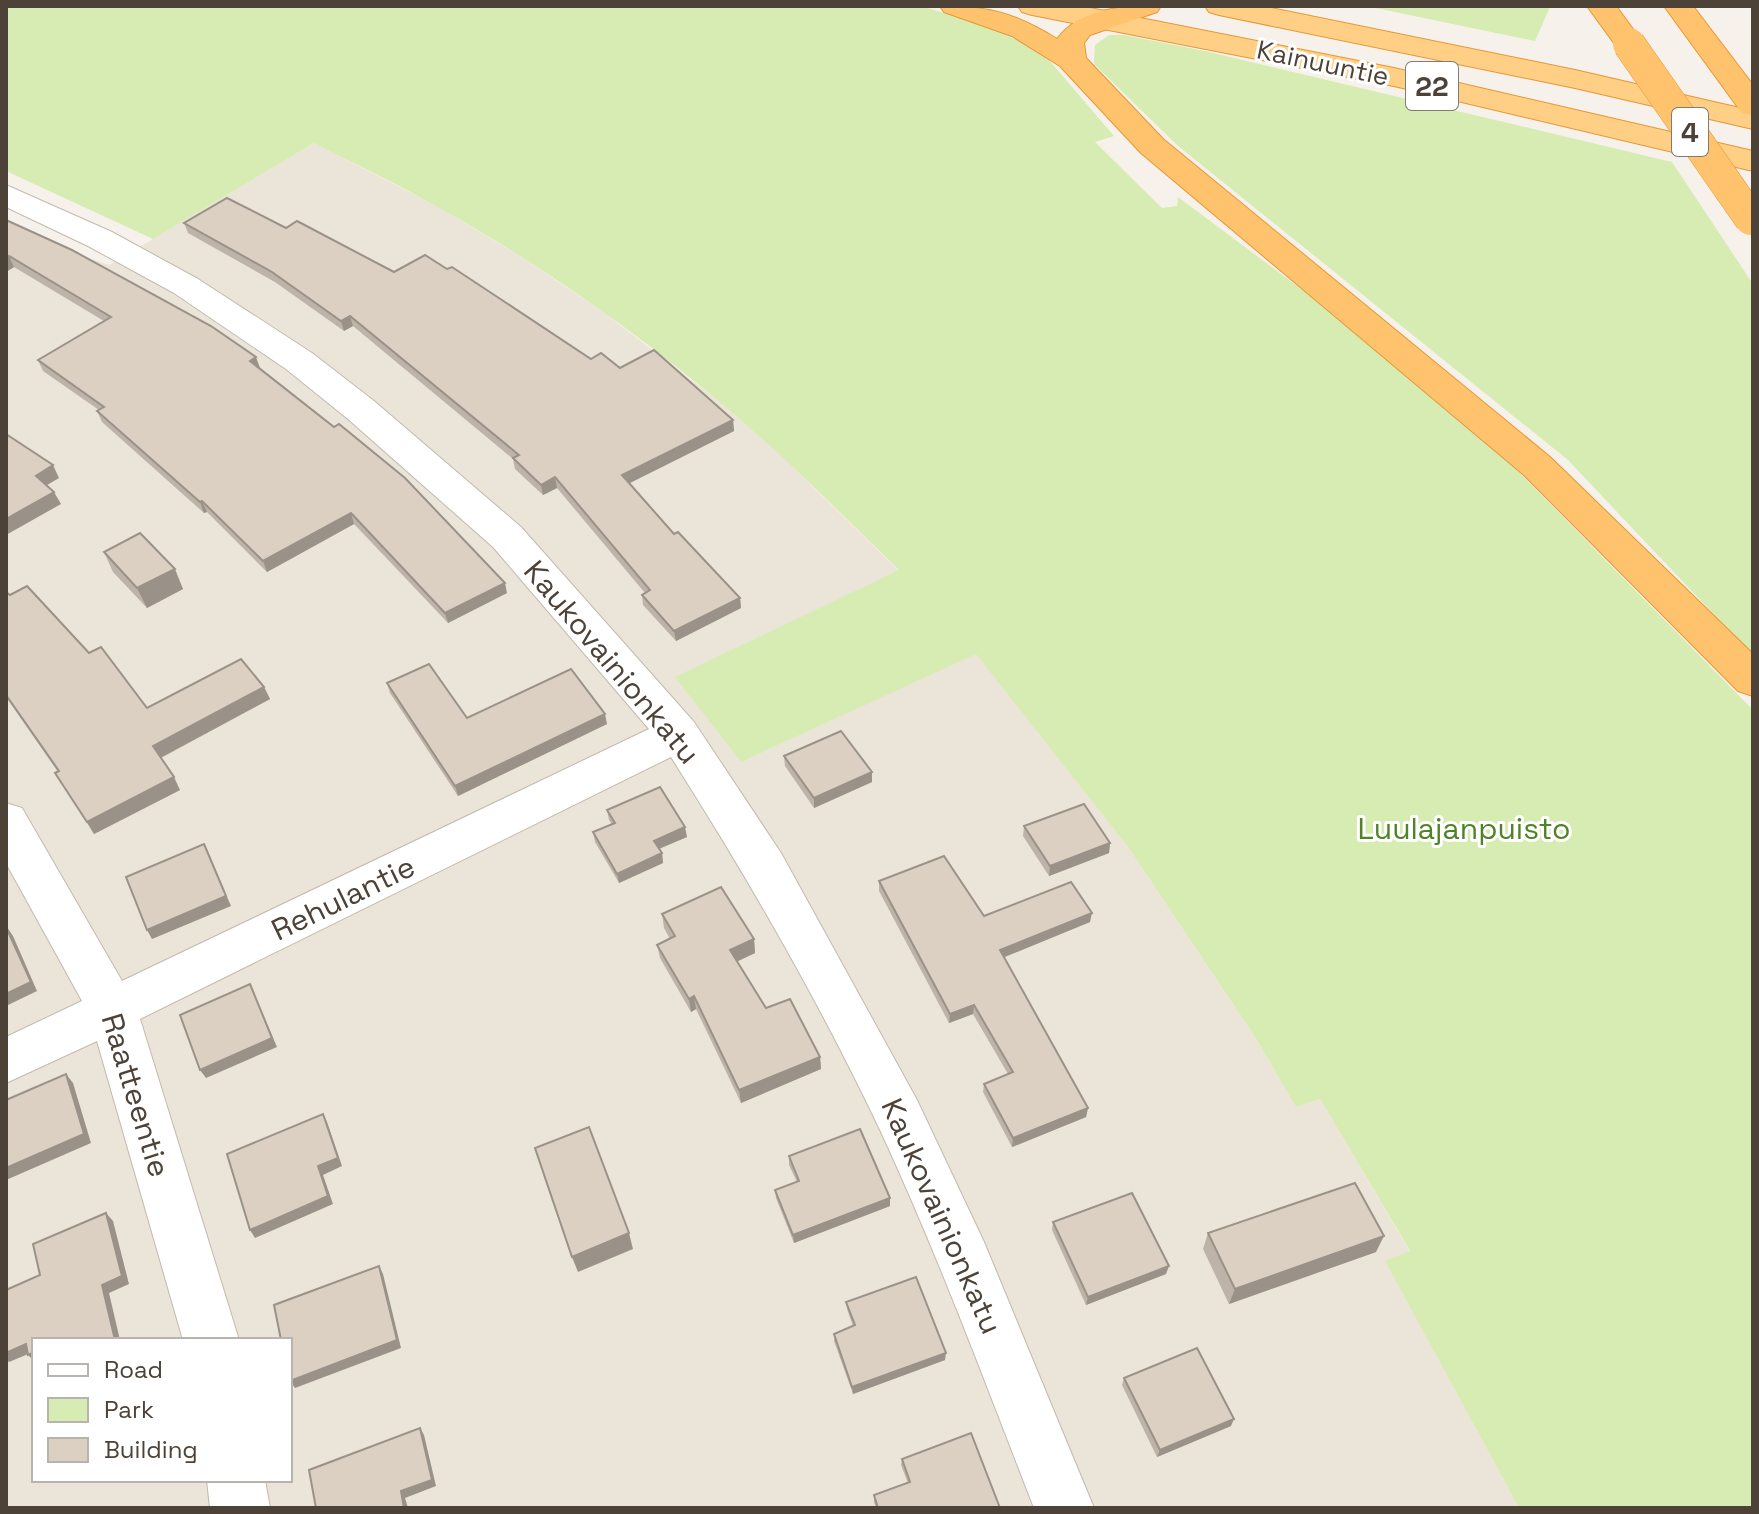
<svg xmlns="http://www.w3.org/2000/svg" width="1759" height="1514" viewBox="0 0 1759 1514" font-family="'Space Grotesk',sans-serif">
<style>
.residential{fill:#ebe4d9;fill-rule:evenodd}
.green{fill:#d7ecb2}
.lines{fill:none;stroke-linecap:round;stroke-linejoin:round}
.minor-casing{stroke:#c3b9ad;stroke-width:2}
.trunk-casing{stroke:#e79734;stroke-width:2}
.motorway-casing{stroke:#e79734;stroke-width:2}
.minor{fill:#fff;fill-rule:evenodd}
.trunk{fill:#ffcf85;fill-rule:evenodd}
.motorway{fill:#ffc36e;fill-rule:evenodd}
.motorway-bridge-casing{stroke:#e79734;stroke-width:33;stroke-linecap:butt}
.motorway-bridge{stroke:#ffc36e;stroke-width:32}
.wall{fill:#bdb3a8}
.shaded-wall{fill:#9a9288}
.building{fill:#dcd0c3;stroke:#9a9288;stroke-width:2}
.labels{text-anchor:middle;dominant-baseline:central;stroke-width:6;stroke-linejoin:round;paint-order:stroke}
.far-street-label{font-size:26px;fill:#4c4238;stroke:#fff}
.shield{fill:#fff;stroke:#827b74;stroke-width:2}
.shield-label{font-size:28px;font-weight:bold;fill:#4c4238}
.street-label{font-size:30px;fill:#4c4238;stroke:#fff}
.park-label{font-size:30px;fill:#518326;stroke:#fff}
</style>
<rect width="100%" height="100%" fill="#f6f2eb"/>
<path class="residential" d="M314,143l128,66 81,49 80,54 117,90 56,49 123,120 -223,106 65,85 235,-109 152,194 127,190 41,70 24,-8 90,153 -24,10 133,246h-1513v-1279l103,36zM34,1340h256v140h-256z"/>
<g class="green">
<path d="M6,6h915l70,21 42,21 16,12 65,76 -19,6 67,66 15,-2 1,-9 134,100 207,175 234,238v798h-234l-134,-247 25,-10 -90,-152 -24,8 -41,-70 -127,-190 -152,-193 -235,108 -66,-85 224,-107c-58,-56 -115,-114 -177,-166 -86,-72 -181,-139 -279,-194 -42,-24 -86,-45 -129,-67l-161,96 -147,-68z"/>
<path d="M1366,6h183l1,1 -15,34z"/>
<path d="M1109,35h15l81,16 467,111 81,122v372l-185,-196 -390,-314 -84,-82 1,-19z"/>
</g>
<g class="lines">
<defs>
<g id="minor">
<path d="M6,185l106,47 86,47 114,74 62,48 147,126 173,195 87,131 136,247 67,142 110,266h-60c-49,-126 -96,-253 -153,-376 -61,-129 -133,-254 -210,-375l-531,262 99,321h-56l-86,-299 -91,42v-46l76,-36 -76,-138v-60l16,5 100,173 527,-252 -156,-182 -145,-128 -62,-50 -112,-76 -86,-47 -82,-39z"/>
<path d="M207,1480h58l5,28h-60z"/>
</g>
<g id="trunk">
<path d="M1018,6h62l314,62 359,83v20l-359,-85 -362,-71 -10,-3z"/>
<path d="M1205,6h56l314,64 178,41v18l-178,-41 -356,-73 -10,-3z"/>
</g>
<g id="motorway">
<path d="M940,6c48,0 75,7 117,33 24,-32 67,-33 104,-33l-4,6 -67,23 -6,8 2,15 77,81 387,318 203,197v42l-15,-5 -214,-216 -383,-322 -81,-87 -48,-30 -68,-24z"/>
<path d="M1587,6h29l28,38 -5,6 -10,3 -10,-3z"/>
<path d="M1664,6h29l60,79v30l-11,-2z"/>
</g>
</defs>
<use href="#minor" class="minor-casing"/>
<use href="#trunk" class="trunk-casing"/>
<use href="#motorway" class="motorway-casing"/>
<use href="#minor" class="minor"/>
<use href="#trunk" class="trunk"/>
<use href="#motorway" class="motorway"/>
<defs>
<path id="motorway-bridge" d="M1629,44l122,175"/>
</defs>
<use href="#motorway-bridge" class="motorway-bridge-casing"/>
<use href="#motorway-bridge" class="motorway-bridge"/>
</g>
<g class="wall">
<path d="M6,220l254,148 247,225 -59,30 -94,-99 -87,48 -60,-60 -3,1 -102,-91 -5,-11 2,-1 -56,-39 -5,-11 66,-39 -90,-54 -8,5z"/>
<path d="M184,223l102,5 108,44 197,87 29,9 113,52 1,11 -105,52 45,51 66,64 1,10 -65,33 -33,-36 -1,-10 3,-2 -88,-105 -14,7 -28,-26 -2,-10 -160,-133 -9,5 -69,-49 -87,-49z"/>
<path d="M104,552l79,37 -36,19 -34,-36z"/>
<path d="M6,592l83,61 58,55 117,-21 6,12 -109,59 19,32 -86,44 -39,-61 3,-1 -52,-75z"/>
<path d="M387,683l80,35 140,6 -149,72 -68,-103z"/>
<path d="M784,756l88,16v10l-58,26 -29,-42z"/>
<path d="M607,810l80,27 -28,12 3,4 1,10 -44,20 -24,-41 -2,-10 19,-8 -3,-4z"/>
<path d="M1024,826l86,17 -1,10 -60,23 -26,-40z"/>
<path d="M879,881l105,35 106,6 -86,35 84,151 -2,9 -74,30 -29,-55 1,-8 24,-10 -35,-60 -24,9 -70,-132z"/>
<path d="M662,914l92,25 1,14 -18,8 29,47 54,49 1,12 -80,34 -45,-94 -5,3 -31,-54 -3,-13 13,-6 -6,-11z"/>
<path d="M789,1156l101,42v8l-96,37 -18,-45 -1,-8 22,-8 -8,-17z"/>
<path d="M1053,1222l113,52 -80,31 -34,-75z"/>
<path d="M1208,1233l168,19 -147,52 -26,-55z"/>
<path d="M846,1302l99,58 -92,34 -19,-53v-7l19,-8 -6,-17z"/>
<path d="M1124,1378l107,48 -74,31 -35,-72z"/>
<path d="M902,1459l98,49h-124l-2,-6v-7l34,-12 -7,-18z"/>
</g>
<g class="shaded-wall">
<path d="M9,256l5,11 -8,5v-14z"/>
<path d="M350,316l3,10 -9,5 -3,-10z"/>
<path d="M256,357l4,11 -7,4 -3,-11z"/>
<path d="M733,420l1,11 -110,55 -2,-11z"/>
<path d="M53,465l6,13 -17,10 -6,-12z"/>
<path d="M555,477l2,11 -14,7 -2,-10z"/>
<path d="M54,492l7,12 -55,31v-16z"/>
<path d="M202,501l5,11 -3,1 -4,-11z"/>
<path d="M351,513l3,11 -87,48 -4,-11z"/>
<path d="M175,569l8,20 -36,19 -10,-20z"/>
<path d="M505,583l2,10 -59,30 -3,-10z"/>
<path d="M740,598l1,10 -65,33 -2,-10z"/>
<path d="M264,687l6,12 -110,59 -7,-12z"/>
<path d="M605,714l2,10 -149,72 -3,-10z"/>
<path d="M872,772v10l-58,26v-10z"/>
<path d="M174,777l6,13 -86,44 -7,-12z"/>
<path d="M685,827l2,10 -31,13 -2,-9z"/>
<path d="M1110,843l-1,10 -60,23 1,-10z"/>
<path d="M204,844l27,62 -79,33 -5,-9z"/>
<path d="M662,853l1,10 -44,20 -2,-9z"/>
<path d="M1092,913l-2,9 -90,37v-9z"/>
<path d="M7,927l6,9 24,55 -31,15z"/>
<path d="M754,939l1,14 -23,11 -2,-14z"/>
<path d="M250,984l27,63 -71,31 -6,-8z"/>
<path d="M694,996l2,13 -5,3 -2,-13z"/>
<path d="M974,1005l-1,9 -24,9 1,-9z"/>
<path d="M820,1057l1,12 -80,34 -2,-13z"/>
<path d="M66,1074l7,9 18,60 -85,37v-12z"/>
<path d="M1088,1108l-2,9 -74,30 1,-9z"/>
<path d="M323,1114l4,8 15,44 -19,9 10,29 -78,34 -5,-8 68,-64z"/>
<path d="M890,1198v8l-96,37 -1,-8z"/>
<path d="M106,1213l7,8 16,63 -20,9 11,47h-5l-13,-55z"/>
<path d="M629,1233l4,16 -55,23 -6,-15z"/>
<path d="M1384,1236l-8,16 -147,52 6,-15z"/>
<path d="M379,1266l4,8 18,74 -106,40 -5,-7z"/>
<path d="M1169,1266l-3,8 -80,31 2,-8z"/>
<path d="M26,1344l7,8 -24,10 -3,-3v-6z"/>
<path d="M34,1352v9l-6,-6z"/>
<path d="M946,1353l-1,7 -92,34 -1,-7z"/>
<path d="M1234,1419l-3,7 -74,31 3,-7z"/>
<path d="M420,1428l4,7 12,51 -31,12 3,10h-4l-3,-17z"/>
</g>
<g class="building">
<path d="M227,198l59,30 11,-7 97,51 31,-17 22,14 5,-2 139,92 10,-6 19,15 34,-18 79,70 -111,55 52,59 4,-2 62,66 -66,33 -32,-36 8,-5 -95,-113 -14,8 -28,-27 6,-3 -169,-139 -9,5 -69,-49 -88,-49z"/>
<path d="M6,220l66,30 139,76 45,31 -6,4 84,66 5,-3 66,54 100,105 -60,30 -94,-100 -88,48 -61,-60 -2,1 -103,-91 7,-4 -66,-47 73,-43 -102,-61 -3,2z"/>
<path d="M6,434l47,31 -17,11 18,16 -48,27z"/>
<path d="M140,533l35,36 -38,19 -33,-36z"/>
<path d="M27,586l62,67 12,-6 46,61 94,-49 23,28 -111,59 21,31 -87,45 -32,-49 4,-2 -53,-76v-103l4,3z"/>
<path d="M429,664l38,54 104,-49 34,45 -150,72 -68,-103z"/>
<path d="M841,731l31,41 -58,26 -30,-42z"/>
<path d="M660,787l25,40 -31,14 8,12 -45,21 -24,-42 22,-9 -8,-13z"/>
<path d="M1084,804l26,39 -60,23 -26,-40z"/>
<path d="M204,844l22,52 -79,34 -21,-53z"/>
<path d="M944,856l40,60 87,-34 21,31 -92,37 88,158 -75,30 -29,-54 29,-12 -39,-67 -24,9 -71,-133z"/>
<path d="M721,887l33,52 -24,11 36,58 24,-9 30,58 -81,33 -45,-94 -5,3 -32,-54 18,-9 -13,-22z"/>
<path d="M6,927l25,55 -25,12z"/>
<path d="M250,984l22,54 -72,32 -20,-55z"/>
<path d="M66,1074l18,60 -78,34v-68z"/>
<path d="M323,1114l15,44 -20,8 10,30 -78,34 -23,-76z"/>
<path d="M589,1127l40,106 -57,24 -37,-109z"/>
<path d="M860,1129l30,69 -97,37 -18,-45 24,-9 -10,-25z"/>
<path d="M1355,1183l29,53 -149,53 -27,-56z"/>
<path d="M1132,1193l37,73 -81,31 -35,-75z"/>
<path d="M106,1213l16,63 -20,9 13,55h-81v12l-6,3 -2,-11 -20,9v-63l34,-15 -7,-31z"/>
<path d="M379,1266l18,74 -107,41v-41h-9l-7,-35z"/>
<path d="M916,1277l30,76 -94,34 -18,-53 21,-9 -9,-23z"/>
<path d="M1197,1348l37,71 -74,31 -36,-72z"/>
<path d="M420,1428l12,52 -31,11 3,17h-88l-7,-38z"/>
<path d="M971,1433l29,75h-122l-4,-13 36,-13 -8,-23z"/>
</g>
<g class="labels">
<g class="far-street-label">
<text transform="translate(1323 63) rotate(12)">Kainuuntie</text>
</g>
<g class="shield">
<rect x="1406" y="62" width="52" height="48" rx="6"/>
<rect x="1672" y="108" width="36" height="48" rx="6"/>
</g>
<g class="shield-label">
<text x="1432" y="86">22</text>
<text x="1690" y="132">4</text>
</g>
<g class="street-label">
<text transform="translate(612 662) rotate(50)">Kaukovainionkatu</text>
<text transform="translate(343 898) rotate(-26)">Rehulantie</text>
<text transform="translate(136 1095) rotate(73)">Raatteentie</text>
<text transform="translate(942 1216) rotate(66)">Kaukovainionkatu</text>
</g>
<g class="park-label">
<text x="1464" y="828">Luulajanpuisto</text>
</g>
</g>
<rect width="1759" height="1514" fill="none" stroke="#4c4238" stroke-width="16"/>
<rect x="32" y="1338" width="260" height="144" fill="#ffffff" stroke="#b7b3af" stroke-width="2"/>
<rect x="48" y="1364" width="40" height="12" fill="#ffffff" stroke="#b7b3af" stroke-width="2"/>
<text x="104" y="1378" font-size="24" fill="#4c4238">Road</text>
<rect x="48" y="1398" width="40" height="24" fill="#d7ecb2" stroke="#b7b3af" stroke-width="2"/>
<text x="104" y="1418" font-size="24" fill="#4c4238">Park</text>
<rect x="48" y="1438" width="40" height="24" fill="#dcd0c3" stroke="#b7b3af" stroke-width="2"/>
<text x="104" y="1458" font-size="24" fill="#4c4238">Building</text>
</svg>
